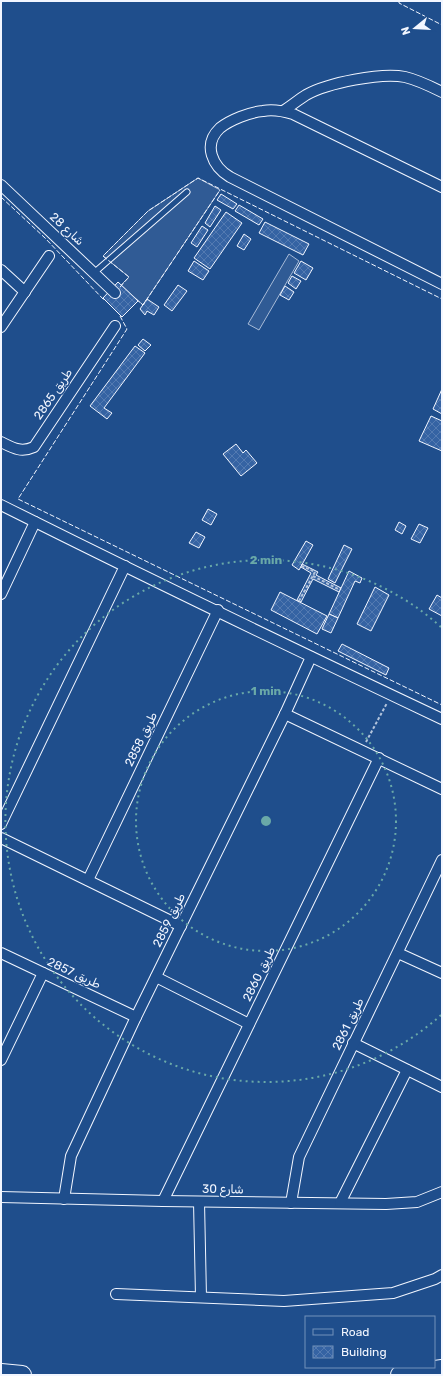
<svg xmlns="http://www.w3.org/2000/svg" width="443" height="1376" viewBox="0 0 443 1376" font-family="Rubik,Cairo,sans-serif">
<style>
.built{fill:#305b95;stroke:#a8bbd7}
.building{fill:url(#building-cross-hatch);stroke:#f2f6ff}
.lines{fill:none;stroke-linecap:round;stroke-linejoin:round}
.service-casing{stroke:#f2f6ff;stroke-width:7}
.minor-casing{stroke:#f2f6ff;stroke-width:12}
.motorway-casing{stroke:#f2f6ff;stroke-width:20}
.path{stroke:#b3c4dc;stroke-width:2;stroke-dasharray:3 2;stroke-linecap:butt}
.service{stroke:#1f4e8c;stroke-width:5}
.minor{stroke:#1f4e8c;stroke-width:10}
.motorway{stroke:#1f4e8c;stroke-width:18}
.fence{stroke:#f2f6ff;stroke-width:1;stroke-dasharray:5 2;stroke-linecap:butt}
.ring{fill:none;stroke:#6aa9a8;stroke-width:2;stroke-dasharray:2 4}
.labels{text-anchor:middle;dominant-baseline:central;stroke-width:3;stroke-linejoin:round;paint-order:stroke}
.street-label{font-size:12px;fill:#f2f6ff;stroke:#1f4e8c}
.centre{fill:#6aa9a8;stroke:#1f4e8c;stroke-width:2}
.ring-label{font-size:12px;text-anchor:middle;font-weight:bold;fill:#6aa9a8;stroke:#1f4e8c;stroke-width:3;stroke-linejoin:round;paint-order:stroke}
</style>
<defs>
<pattern id="building-cross-hatch" width="8" height="8" patternUnits="userSpaceOnUse"><rect width="8" height="8" fill="#3563a3"/><path d="M0 0l8 8M0 8l8-8" fill="none" stroke="#537ab1"/></pattern>
</defs>
<rect width="100%" height="100%" fill="#1f4e8c"/>
<g class="built">
<path d="M198,178l22,12 -77,115 -22,-20 8,-8 -26,-21 45,-45z"/>
<path d="M289,254l10,7 -40,69 -11,-6z"/>
</g>
<g class="building">
<path d="M221,194l16,10 -4,5 -16,-9z"/>
<path d="M239,205l24,14 -4,6 -24,-14z"/>
<path d="M215,206l6,4 -11,17 -5,-4z"/>
<path d="M226,212l16,11 -32,46 -16,-11z"/>
<path d="M265,222l44,22 -6,11 -44,-22z"/>
<path d="M202,226l6,4 -11,17 -6,-4z"/>
<path d="M244,234l7,5 -7,11 -7,-4z"/>
<path d="M194,261l15,10 -6,9 -15,-9z"/>
<path d="M301,261l12,7 -7,12 -12,-7z"/>
<path d="M292,276l9,5 -5,8 -8,-6z"/>
<path d="M118,282l20,19 -16,16 -19,-19z"/>
<path d="M178,285l9,6 -15,20 -8,-6z"/>
<path d="M285,286l9,6 -5,8 -9,-5z"/>
<path d="M147,299l12,8 -5,8 -7,-4 -2,4 -5,-6z"/>
<path d="M143,339l8,6 -6,6 -7,-6z"/>
<path d="M135,346l10,7 -41,55 8,5 -5,6 -17,-13z"/>
<path d="M442,389v25l-9,-5z"/>
<path d="M431,416l11,5v30l-23,-10z"/>
<path d="M236,444l7,9 3,-3 11,13 -16,13 -18,-22z"/>
<path d="M208,509l9,5 -6,11 -9,-5z"/>
<path d="M399,522l7,4 -4,8 -7,-4z"/>
<path d="M419,524l9,4 -8,15 -9,-4z"/>
<path d="M196,532l9,5 -6,11 -10,-5z"/>
<path d="M306,541l7,4 -14,25 -7,-5z"/>
<path d="M344,545l8,4 -17,34 -7,-4z"/>
<path d="M302,564l16,8 -2,3 25,13 -2,4 -26,-13 -12,23 -4,-2 14,-27 -10,-6z"/>
<path d="M349,571l13,7 -2,5 -5,-2 -17,37 -9,-4z"/>
<path d="M375,587l14,8 -18,36 -14,-7z"/>
<path d="M280,592l47,24 -10,18 -46,-24z"/>
<path d="M437,595l5,3v18l-13,-7z"/>
<path d="M329,614l9,4 -7,15 -9,-4z"/>
<path d="M342,644l47,24 -3,7 -48,-24z"/>
</g>
<g class="lines">
<defs>
<path id="service" d="M95,272l92,-80"/>
<g id="minor">
<path d="M283,111c8,-5 15,-11 23,-16 21,-12 76,-23 99,-18 13,3 25,9 37,15"/>
<path d="M1,185l114,108"/>
<path d="M442,187l-149,-73c-10,-3 -20,-5 -30,-3 -13,1 -33,9 -43,17 -18,17 -7,39 10,49l212,107"/>
<path d="M1,270l24,22"/>
<path d="M1,327l48,-71"/>
<path d="M1,442c12,6 20,11 33,5l81,-121"/>
<path d="M1,505c146,73 293,144 441,214"/>
<path d="M1,594l34,-72"/>
<path d="M285,714l157,75"/>
<path d="M1,824l124,-258"/>
<path d="M1,838l180,88"/>
<path d="M88,880l130,-270"/>
<path d="M1,953l135,64"/>
<path d="M398,953l44,20"/>
<path d="M156,977l93,47"/>
<path d="M353,1043l89,44"/>
<path d="M1,1060l42,-87"/>
<path d="M1,1197l162,4 223,3 31,-2 25,-10"/>
<path d="M64,1199l7,-43 65,-139 149,-303 26,-57"/>
<path d="M163,1201l216,-443"/>
<path d="M199,1202l2,95"/>
<path d="M291,1203l8,-46 143,-297"/>
<path d="M340,1203l67,-133"/>
<path d="M116,1294l168,7 109,-8 42,-14 7,-4"/>
</g>
<g id="motorway">
<path d="M1,1373l21,2"/>
<path d="M400,1375l42,-6"/>
</g>
</defs>
<use href="#service" class="service-casing"/>
<use href="#minor" class="minor-casing"/>
<use href="#motorway" class="motorway-casing"/>
<g class="path">
<path d="M313,576l27,14"/>
<path d="M299,601l16,-29 -13,-6"/>
<path d="M366,742l21,-39"/>
</g>
<use href="#service" class="service"/>
<use href="#minor" class="minor"/>
<use href="#motorway" class="motorway"/>
<g class="fence">
<path d="M399,1v2l43,22"/>
<path d="M1,197l44,41 59,62"/>
<path d="M120,287l9,-10 -26,-21 45,-45 50,-33 244,121"/>
<path d="M136,299l7,6 77,-115"/>
<path d="M120,316l7,13 -109,170 424,206"/>
</g>
</g>
<g class="ring">
<circle cx="266" cy="821" r="130"/>
<path d="M441 1015A261 261 0 1 1 441 627"/>
</g>
<g class="labels">
<g class="street-label">
<text transform="translate(67 229) rotate(43)">شارع 28</text>
<text transform="translate(53 394) rotate(-56)">طريق 2865</text>
<text transform="translate(141 739) rotate(-64)">طريق 2858</text>
<text transform="translate(169 920) rotate(-64)">طريق 2859</text>
<text transform="translate(74 973) rotate(25)">طريق 2857</text>
<text transform="translate(259 974) rotate(-64)">طريق 2860</text>
<text transform="translate(348 1024) rotate(-64)">طريق 2861</text>
<text transform="translate(223 1189) rotate(1)">شارع 30</text>
</g>
</g>
<circle cx="266" cy="821" r="6" class="centre"/>
<g class="ring-label">
<text x="266" y="564">2 min</text>
<text x="266" y="695">1 min</text>
</g>
<rect width="443" height="1376" fill="none" stroke="#f2f6ff" stroke-width="4"/>
<rect x="305" y="1316" width="130" height="52" fill="#1f4e8c" stroke="#7391ba"/>
<rect x="313" y="1329" width="20" height="6" fill="#1f4e8c" stroke="#7391ba"/>
<text x="341" y="1336" font-size="12" fill="#f2f6ff">Road</text>
<rect x="313" y="1346" width="20" height="12" fill="url(#building-cross-hatch)" stroke="#7391ba"/>
<text x="341" y="1356" font-size="12" fill="#f2f6ff">Building</text>
<g transform="translate(415 28) rotate(252)" stroke="#1f4e8c" stroke-width="3" paint-order="stroke">
<path d="M0-3L7 15L0 10L-7 15Z" fill="#f2f6ff"/>
<text y="-6" font-size="11" font-weight="bold" text-anchor="middle" fill="#f2f6ff">N</text>
</g>
</svg>
